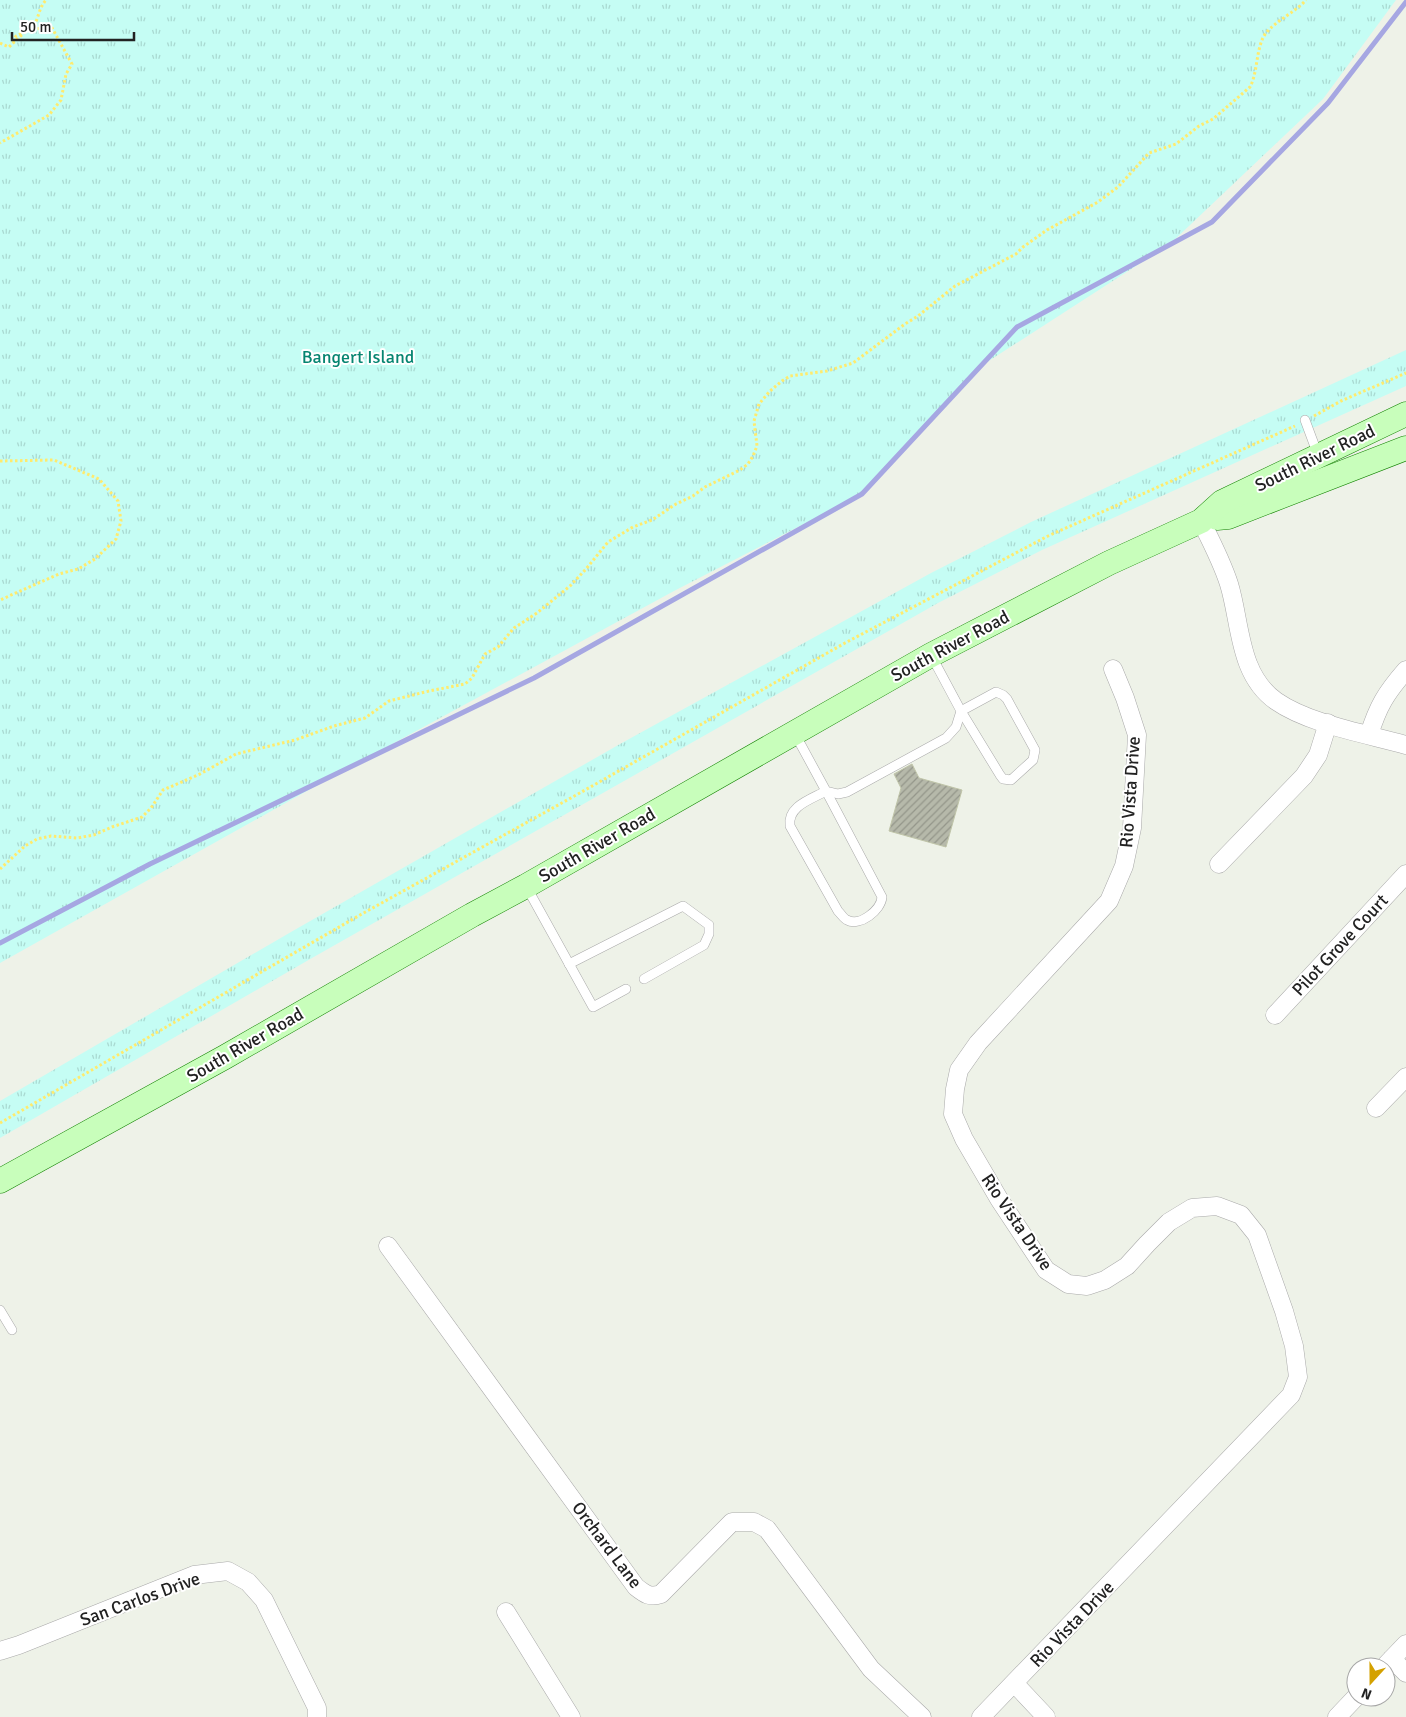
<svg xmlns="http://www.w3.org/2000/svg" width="1406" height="1717" viewBox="0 0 1406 1717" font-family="Signika,sans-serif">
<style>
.park{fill:url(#park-tufts)}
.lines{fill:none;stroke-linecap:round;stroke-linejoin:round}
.stream{stroke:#a6a7e2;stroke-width:5}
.building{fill:url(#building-hatch);stroke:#c0c5a9}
.lane-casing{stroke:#a9a9a9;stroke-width:10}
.street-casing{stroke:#a9a9a9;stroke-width:19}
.secondary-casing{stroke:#118200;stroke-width:25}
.path{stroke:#ffeb6d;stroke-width:3;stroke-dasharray:2.5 2.5;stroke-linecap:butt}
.lane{stroke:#fff;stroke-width:9}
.street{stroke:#fff;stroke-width:18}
.secondary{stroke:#c8febb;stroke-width:24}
.labels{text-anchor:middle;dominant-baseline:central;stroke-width:4;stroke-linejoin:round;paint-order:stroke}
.park-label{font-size:18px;fill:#068571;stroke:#fff}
.street-label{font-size:18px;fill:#222;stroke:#fff}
</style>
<defs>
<pattern id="park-tufts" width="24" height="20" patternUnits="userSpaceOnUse" patternTransform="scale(1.25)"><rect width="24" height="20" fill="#c5fdf4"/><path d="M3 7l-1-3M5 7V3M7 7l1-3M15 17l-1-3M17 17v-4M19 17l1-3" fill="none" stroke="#a9d9d1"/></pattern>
<pattern id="building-hatch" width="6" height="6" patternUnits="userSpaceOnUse" patternTransform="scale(1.25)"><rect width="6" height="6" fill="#b6b9aa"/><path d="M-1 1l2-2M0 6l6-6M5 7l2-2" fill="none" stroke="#94968a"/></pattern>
</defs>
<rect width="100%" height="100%" fill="#eef2e8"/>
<g class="park">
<path d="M0,0h1396l-73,99 -153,145 -189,122 -119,128 -188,97 -326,177 -348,195z"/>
<path d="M1406,350v36l-364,164 -104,53 -626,355 -312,180v-37l291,-169 329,-188 311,-171 100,-51z"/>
</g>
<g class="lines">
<path class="stream" d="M0,943l150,-79 384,-186 328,-184 155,-167 195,-105 116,-119 78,-101"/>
</g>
<path class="building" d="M912,764l7,14 43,12 -16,57 -57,-16 12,-43 -7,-14z"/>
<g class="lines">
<defs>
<g id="lane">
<path d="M1305,420l13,35"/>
<path d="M996,692l7,3 4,4 28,51 -2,10 -22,20 -8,-1 -3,-4 -39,-64z"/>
<path d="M795,734l31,57 12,3 9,-2 99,-54 10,-11 5,-16 -30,-56"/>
<path d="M826,791l56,106c-1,13 -22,30 -35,23 -3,-1 -6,-6 -9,-9l-48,-85c-3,-20 22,-27 36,-35z"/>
<path d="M526,886l67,121 33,-18"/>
<path d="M569,964l114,-58 26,19v9l-5,11 -60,34"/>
<path d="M0,1310l12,20"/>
</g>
<g id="street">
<path d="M1201,521c10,20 21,41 28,63 12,39 9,90 47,117 33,23 91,33 130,44"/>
<path d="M1369,735c9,-29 17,-42 37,-65"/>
<path d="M1219,864l85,-88 14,-21 10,-32"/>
<path d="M1275,1015l131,-141"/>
<path d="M1376,1108l30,-31"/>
<path d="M388,1246l248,341c9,7 14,11 25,7l71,-72h22l13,7 104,140 51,48"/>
<path d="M506,1612l65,105"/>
<path d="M0,1651l19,-6 175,-70 34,-4 20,11 16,18 53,108v9"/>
<path d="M1392,1659l14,14"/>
<path d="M1384,1667l22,-23"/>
<path d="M1015,1684l31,33"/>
<path d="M981,1717l310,-322 7,-18 -4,-31 -10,-35 -27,-76 -16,-20 -24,-9 -25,2 -23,14 -22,22 -20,22 -22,14 -18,6 -19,-2 -22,-14 -47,-71 -35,-60 -11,-25 2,-25 4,-19 19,-27 131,-142 15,-35 8,-38 5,-93 -12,-37 -12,-29"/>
<path d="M1337,1717l19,-20"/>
</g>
<g id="secondary">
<path d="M1217,518l11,-1 178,-69"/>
<path d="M0,1181l225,-124 247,-142 54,-29 405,-231 178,-92 92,-42 21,-19 184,-88"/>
</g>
</defs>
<use href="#lane" class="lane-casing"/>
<use href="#street" class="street-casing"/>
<use href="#secondary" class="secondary-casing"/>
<g class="path">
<path d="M30,29c9,-6 7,-19 16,-29"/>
<path d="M13,42l3,-6 6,-3"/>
<path d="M0,43l9,4 17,-16 25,-5 21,38 -6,10 -5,26 -12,15 -49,28"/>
<path d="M1314,416l27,-15 65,-28"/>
<path d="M0,461l54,-1 45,19 19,22 3,20 -5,18 -21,20 -17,10 -19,5 -59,26"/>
<path d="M0,869l25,-23 12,-7 14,-3 26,2 17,-3 18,-8 30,-10 9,-9 12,-18 37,-16 36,-20 59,-14 39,-14 31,-8 24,-17 40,-10 36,-7 7,-6 13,-24 13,-7 16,-19 23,-15 33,-27 16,-17 22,-27 25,-15 19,-7 24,-16 17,-8 12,-9 35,-17 8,-6 5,-8 4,-10 -3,-25 5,-17 11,-13 12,-10 8,-5 37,-5 26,-8 52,-39 13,-8 37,-30 61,-32 7,-7 24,-17 51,-28 20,-15 31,-34 27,-9 23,-18 14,-7 37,-32c7,-13 6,-32 12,-47 6,-16 32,-26 44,-40"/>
<path d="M0,1123l360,-208 218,-121 267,-151 203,-107 247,-110"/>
</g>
<use href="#lane" class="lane"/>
<use href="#street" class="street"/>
<use href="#secondary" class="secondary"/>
</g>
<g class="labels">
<g class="park-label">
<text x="358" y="357">Bangert Island</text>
</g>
<g class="street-label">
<text transform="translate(1315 458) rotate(-26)">South River Road</text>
<text transform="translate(950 646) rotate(-28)">South River Road</text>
<text transform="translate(1130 792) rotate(-86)">Rio Vista Drive</text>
<text transform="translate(597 845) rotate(-30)">South River Road</text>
<text transform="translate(1340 945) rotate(-47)">Pilot Grove Court</text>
<text transform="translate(245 1045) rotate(-30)">South River Road</text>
<text transform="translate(1017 1222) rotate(56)">Rio Vista Drive</text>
<text transform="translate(607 1545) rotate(53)">Orchard Lane</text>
<text transform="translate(140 1599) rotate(-20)">San Carlos Drive</text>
<text transform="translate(1072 1624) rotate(-46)">Rio Vista Drive</text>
</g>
</g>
<g transform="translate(1371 1682) rotate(201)"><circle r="24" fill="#ffffff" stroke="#a7a7a7"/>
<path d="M0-4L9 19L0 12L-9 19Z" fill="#d4a100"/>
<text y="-8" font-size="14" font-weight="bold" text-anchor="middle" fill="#222222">N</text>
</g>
<path d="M12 32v8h122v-8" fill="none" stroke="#222222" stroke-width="2.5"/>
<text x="20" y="32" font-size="15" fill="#222222" stroke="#ffffff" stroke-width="4" paint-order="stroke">50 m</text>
</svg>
